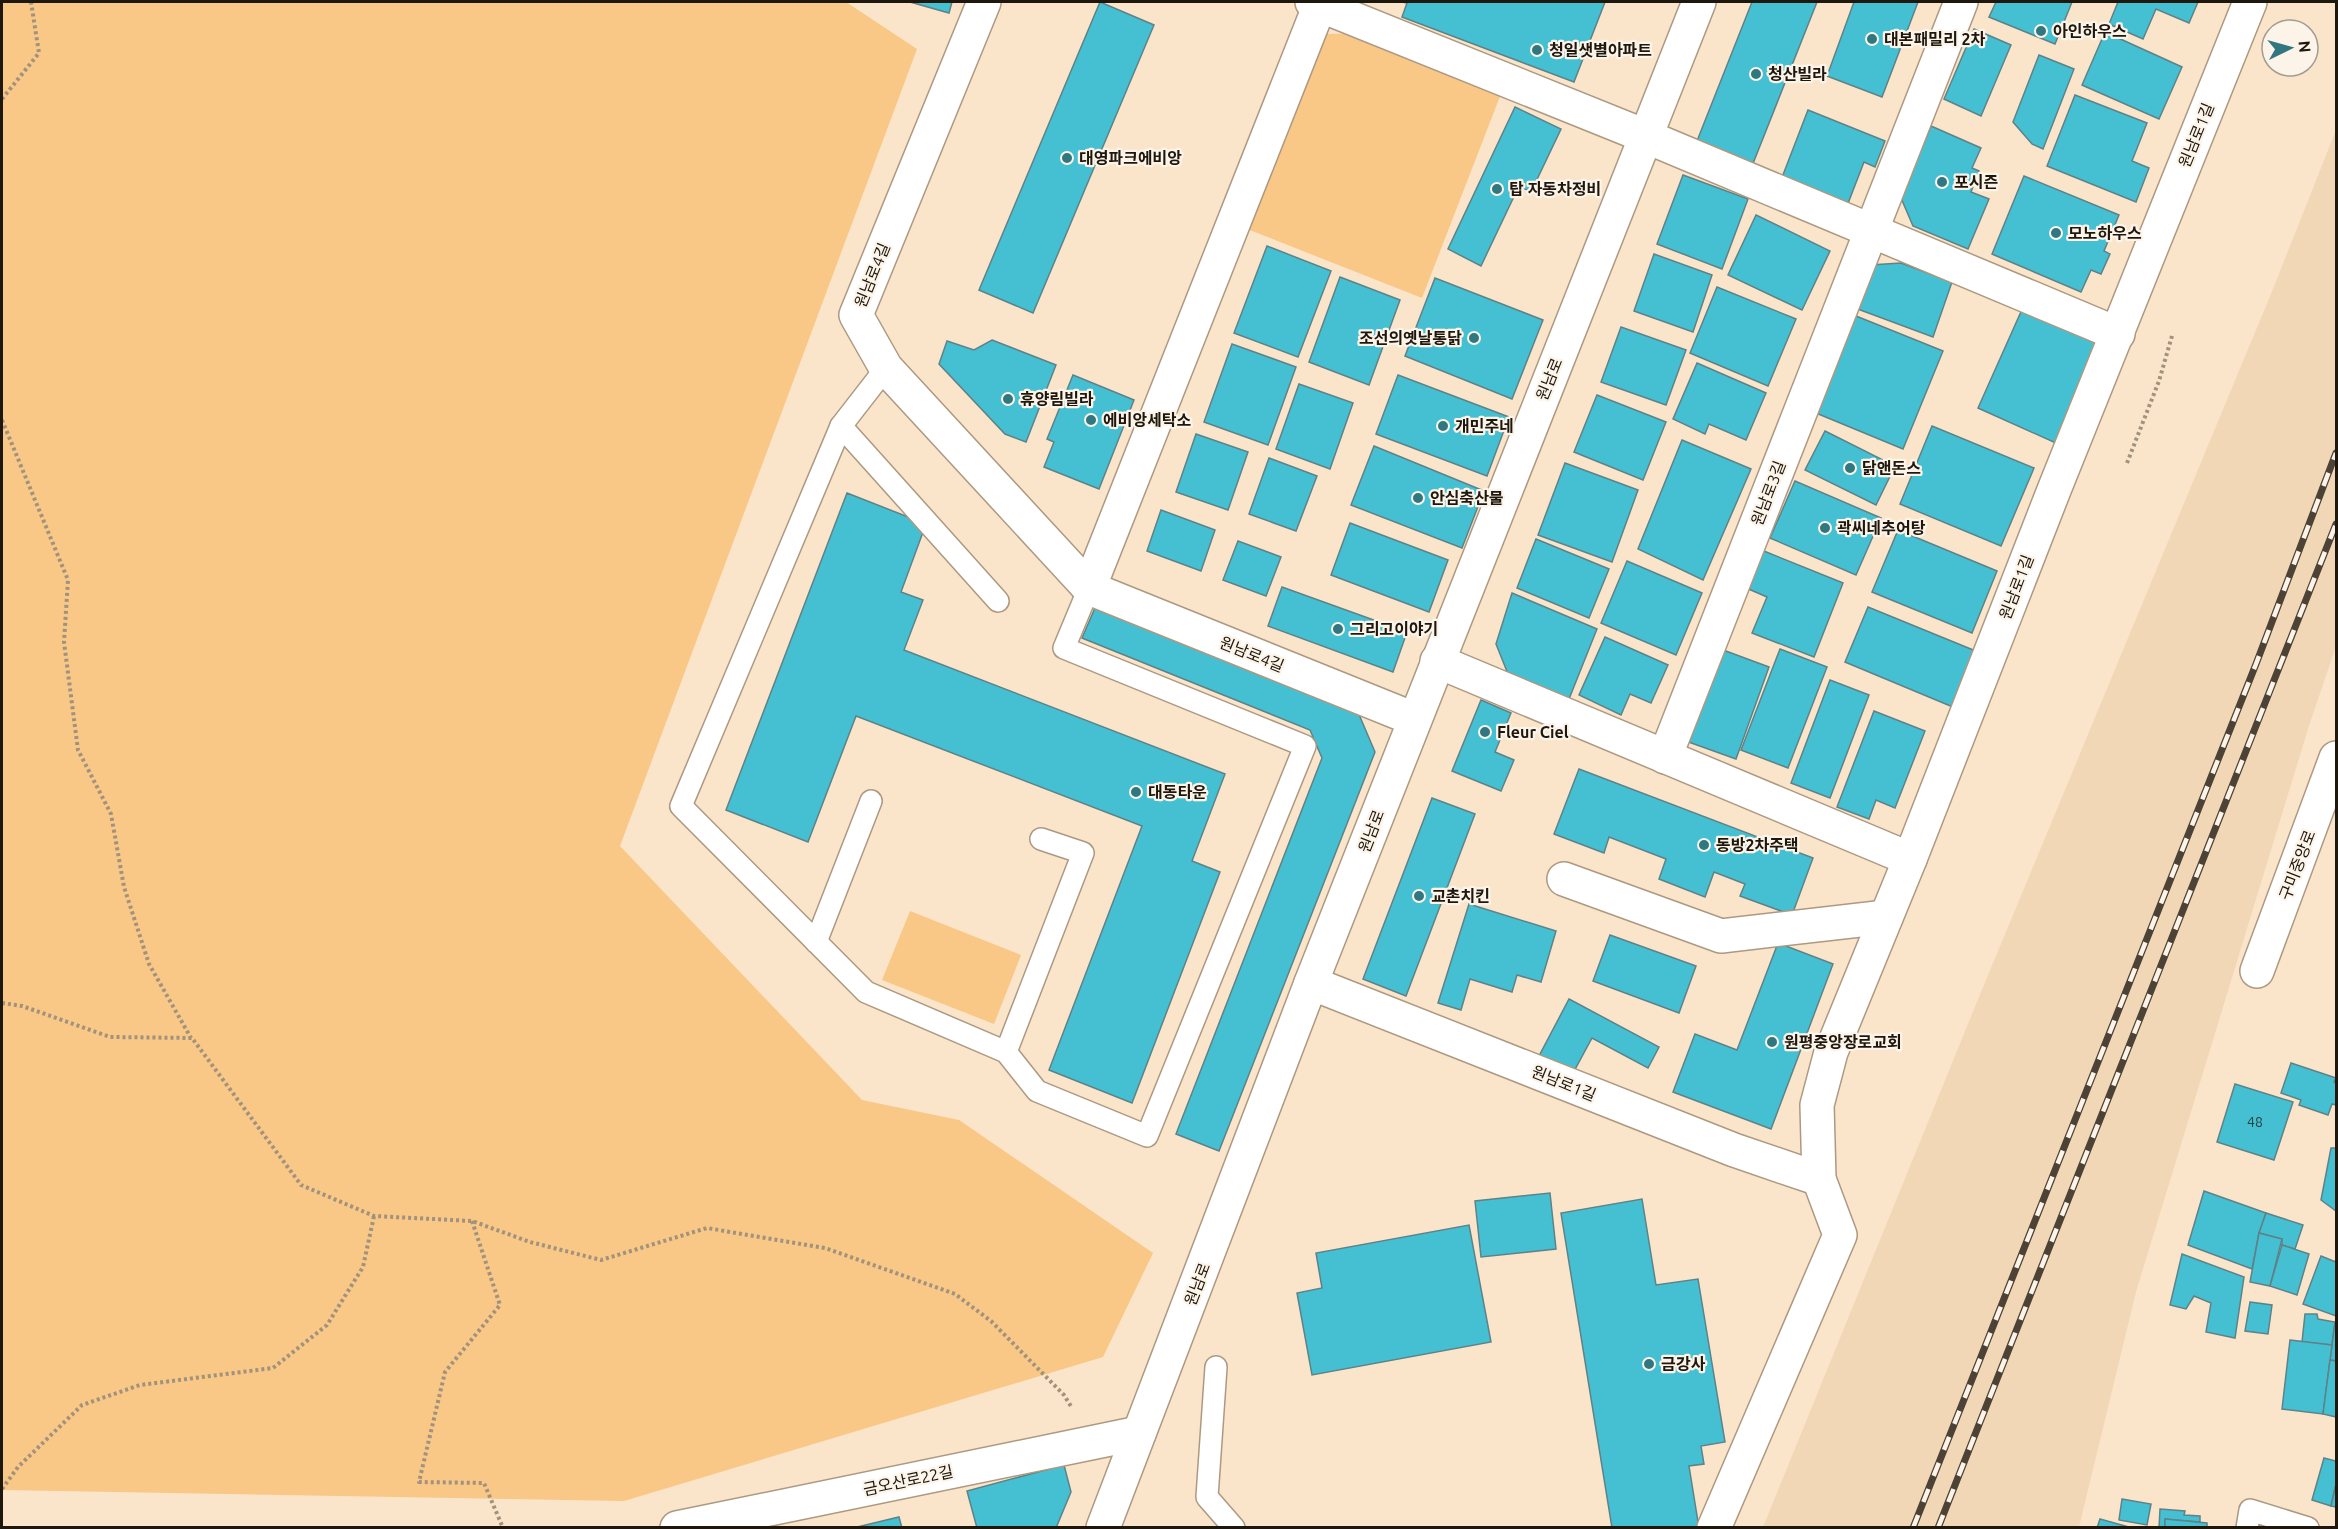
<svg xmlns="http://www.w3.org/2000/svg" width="2338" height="1529" viewBox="0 0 2338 1529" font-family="Ubuntu,'Noto Sans KR',sans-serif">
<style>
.built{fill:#f1d7b6}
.green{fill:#f9c786}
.building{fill:#44c0d2;stroke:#5e8288;stroke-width:1.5}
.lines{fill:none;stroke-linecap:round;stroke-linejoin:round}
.lane-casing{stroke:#ad9981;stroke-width:24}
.street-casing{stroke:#ad9981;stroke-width:36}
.secondary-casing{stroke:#ad9981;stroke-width:36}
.path{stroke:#a1927d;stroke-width:4;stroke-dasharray:3 3;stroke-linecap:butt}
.lane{stroke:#fff;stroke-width:21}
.street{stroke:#fff;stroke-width:33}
.secondary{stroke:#fff;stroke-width:33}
.rail-casing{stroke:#4c4235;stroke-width:7}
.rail{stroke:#fcf4e9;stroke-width:4.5;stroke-dasharray:14;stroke-linecap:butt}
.poi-dot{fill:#307782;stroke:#fcf4e9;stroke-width:2}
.labels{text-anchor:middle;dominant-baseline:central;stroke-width:4.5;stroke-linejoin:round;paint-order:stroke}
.number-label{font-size:14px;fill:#28413e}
.poi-label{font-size:16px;font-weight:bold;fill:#1e170d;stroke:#fcf4e9;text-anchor:start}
.street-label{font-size:16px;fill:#1e170d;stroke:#fcf4e9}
</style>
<rect width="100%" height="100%" fill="#fae5ca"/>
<path class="built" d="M2336,130v516l-28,83 -172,563 -57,235h-316l218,-535 292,-703z"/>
<g class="green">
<path d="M2,2h844l71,47 -297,797 242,254 97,20 194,133 -50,104 -479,144 -622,-11z"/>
<path d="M1371,33l133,53 -82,212 -175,-69 76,-195z"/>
<path d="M910,911l111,44 -27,69 -112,-44z"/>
</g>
<g class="building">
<path d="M910,2h42l-3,11z"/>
<path d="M1100,2l54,23 -121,288 -54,-23z"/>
<path d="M1402,2h203l-31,80 -172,-65 5,-14z"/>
<path d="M1752,2h65l-65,164 -57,-20z"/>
<path d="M1854,2h64l-36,95 -55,-21z"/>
<path d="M1996,2h76l-17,42 -66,-27z"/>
<path d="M2118,2h80l-9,21 -33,-14 -13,30 -34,-15z"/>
<path d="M1974,29l37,16 -30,71 -37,-17z"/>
<path d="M2105,32l77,35 -23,52 -77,-34z"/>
<path d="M2039,55l35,14 -31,80 -11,-5 -19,-22z"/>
<path d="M2075,95l72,28 -15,38 17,7 -13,34 -89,-36z"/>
<path d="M1515,107l46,22 -30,63 -12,-6 -38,80 -33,-17z"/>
<path d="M1808,110l77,31 -10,26 -11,-5 -17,44 -66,-26z"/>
<path d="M1931,126l50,22 -9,20 7,3 -8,21 18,7 -21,50 -55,-23 -12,-28z"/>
<path d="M1683,175l65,24 -26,70 -65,-25z"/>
<path d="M2024,176l95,39 -15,36 6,3 -9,20 -10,-4 -10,22 -89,-38z"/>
<path d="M1756,215l74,36 -28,59 -74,-35z"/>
<path d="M1267,246l64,25 -33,86 -64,-24z"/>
<path d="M1654,254l58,21 -19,57 -59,-21z"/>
<path d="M1901,263l51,19 -19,55 -78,-29 15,-43z"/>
<path d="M1340,277l60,23 -31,85 -60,-23z"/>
<path d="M1435,278l108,42 -31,79 -107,-43z"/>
<path d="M1717,287l79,32 -28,67 -78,-33z"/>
<path d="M2024,305l80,36 -46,103 -80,-36z"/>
<path d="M1856,316l87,35 -40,98 -87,-36z"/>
<path d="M1621,327l65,23 -20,55 -65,-23z"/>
<path d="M992,340l64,25 -30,77 -21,-8 -66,-70 8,-23 27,9z"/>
<path d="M1232,344l64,23 -28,78 -64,-23z"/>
<path d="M1697,363l69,30 -20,47 -37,-16 -4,10 -32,-15z"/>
<path d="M1073,375l61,25 -35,89 -55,-22 10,-25 -7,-3z"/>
<path d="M1398,375l111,42 -22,59 -111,-42z"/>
<path d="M1299,384l54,19 -23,66 -54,-20z"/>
<path d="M1597,395l69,27 -23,58 -69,-28z"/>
<path d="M1932,426l102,42 -33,78 -101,-42z"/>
<path d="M1825,431l70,35 -19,39 -71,-35z"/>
<path d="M1196,434l52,18 -20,58 -52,-18z"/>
<path d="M1682,440l69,29 -48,111 -65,-31z"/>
<path d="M1374,446l110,45 -22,57 -111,-43z"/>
<path d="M1269,458l48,18 -21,55 -47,-17z"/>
<path d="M1565,463l73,27 -26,72 -74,-27z"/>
<path d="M1795,481l86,37 -25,57 -86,-37z"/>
<path d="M847,493l79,31 -25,68 22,8 -19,50 321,124 -33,87 28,11 -88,231 -83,-33 93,-244 -286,-110 -48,126 -82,-32z"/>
<path d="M1161,510l54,20 -14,41 -54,-20z"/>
<path d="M1350,523l98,37 -19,52 -98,-37z"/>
<path d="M1898,530l99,41 -25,62 -100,-41z"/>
<path d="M1536,539l73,30 -20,49 -72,-30z"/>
<path d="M1238,541l43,16 -15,39 -43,-16z"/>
<path d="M1759,549l84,34 -29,74 -62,-24 15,-36 -23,-10z"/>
<path d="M1627,561l75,32 -26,62 -75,-32z"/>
<path d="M1282,587l125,45 -14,40 -125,-46z"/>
<path d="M1512,593l85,36 -28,70 -61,-25 -12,-30z"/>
<path d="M1098,601l257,104 20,47 -156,399 -43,-17 146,-376 -12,-28 -228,-92z"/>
<path d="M1868,607l115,47 -23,56 -115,-48z"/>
<path d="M1605,637l63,28 -17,38 -21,-9 -9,21 -42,-20z"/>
<path d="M1715,647l54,20 -33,92 -53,-19z"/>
<path d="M1780,649l47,18 -39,101 -47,-18z"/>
<path d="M1830,680l39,15 -39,103 -39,-15z"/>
<path d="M1481,700l30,13 -16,39 19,8 -13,31 -49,-20z"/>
<path d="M1874,711l51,20 -30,77 -19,-8 -7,19 -32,-12z"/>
<path d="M1579,769l234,89 -21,57 -52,-19 5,-12 -31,-12 -9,25 -46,-18 7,-20 -57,-22 -5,16 -50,-19z"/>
<path d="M1432,798l43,16 -69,182 -43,-17z"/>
<path d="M1469,904l87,27 -15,51 -24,-7 -5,17 -42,-13 -9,31 -23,-7z"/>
<path d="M1610,935l86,31 -17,47 -86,-32z"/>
<path d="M1778,943l55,21 -62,165 -98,-37 22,-58 42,16z"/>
<path d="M1569,999l90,48 -11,21 -56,-30 -20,37 -33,-19z"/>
<path d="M2291,1063l45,15 -2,4 2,1v22l-4,-1 -4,11 -29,-10 2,-5 -20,-7z"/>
<path d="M2235,1084l58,18 -19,58 -57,-18z"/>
<path d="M2331,1148h5v63l-15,-11z"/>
<path d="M2204,1191l62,22 -7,20 -7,36 -64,-24z"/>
<path d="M1550,1193l6,56 -75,8 -6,-56z"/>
<path d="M1642,1199l14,86 42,-6 27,163 -24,4 3,18 -15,2 10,62h-87l-51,-315z"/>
<path d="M2266,1213l37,12 -8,24 -13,-4v-6l-23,-6z"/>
<path d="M1469,1225l22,117 -179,33 -15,-82 25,-5 -6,-35z"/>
<path d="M2259,1233l23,6 -12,47 -20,-4z"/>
<path d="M2282,1245l27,9 -12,41 -27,-9z"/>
<path d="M2182,1254l62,23 -9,61 -29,-6 5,-29 -17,-7 -8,13 -16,-4z"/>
<path d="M2321,1256l15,6v54l-33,-12z"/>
<path d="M2250,1302l22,3 -4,29 -23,-3z"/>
<path d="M2305,1314h12l1,5 17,3 -3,23 -30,-3z"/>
<path d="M2335,1322h1v39l-6,-1z"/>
<path d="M2290,1340l42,5 -9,69 -41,-5z"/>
<path d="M2330,1360l6,1v56l-13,-3z"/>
<path d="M2324,1458l12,3v23l-5,22 -19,-6z"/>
<path d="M1064,1465l7,27 -15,36h-79l-10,-37z"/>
<path d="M2336,1484v23l-5,-1z"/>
<path d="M2122,1499l29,5 -4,21 -28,-5z"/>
<path d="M2160,1509l25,2 -1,4 16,1v6l-35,-3v9h-6z"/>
<path d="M899,1517l3,11h-49z"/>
<path d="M2100,1519l29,8v1h-32z"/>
<path d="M2165,1519l42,4v5h-42z"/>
</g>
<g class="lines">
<defs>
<g id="lane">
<path d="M886,368l-45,58 -160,380 185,186 140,60 31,39 110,45 158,-390 -241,-98 25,-60"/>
<path d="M841,426l157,175"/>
<path d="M816,942l55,-141"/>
<path d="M1006,1052l77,-199 -42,-14"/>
<path d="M1216,1367l-9,130 27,31"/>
<path d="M2247,1528l3,-18 58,18"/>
</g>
<g id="street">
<path d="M984,2l-128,313 30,53 203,220 325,131"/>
<path d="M1312,2l333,134 473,198"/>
<path d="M1089,588l232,-586"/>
<path d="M1437,661l473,198"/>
<path d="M1665,757l296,-755"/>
<path d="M1564,879l157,57 165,-19"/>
<path d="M2257,971l79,-213"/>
<path d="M1311,983l423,167 85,29"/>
<path d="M677,1528l462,-95"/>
<path d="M1714,1528l126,-293 -21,-56 -2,-74 14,-53 79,-193 144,-369 196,-488"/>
</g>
<path id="secondary" d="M1103,1528l208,-545 388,-981"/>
</defs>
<use href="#lane" class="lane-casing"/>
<use href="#street" class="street-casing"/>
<use href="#secondary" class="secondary-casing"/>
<g class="path">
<path d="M2,99l37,-46 -8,-51"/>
<path d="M2,420l66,160 -4,62 14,108 33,64 13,73 25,77 42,74"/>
<path d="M2127,463l32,-82 13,-45"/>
<path d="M2,1003l20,3 88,31 82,1 109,147 73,31 98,5 58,21 71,18 106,-32 118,20 130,46 36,27 73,74 8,13"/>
<path d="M472,1221l28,84 -55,67 -26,110 65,1 19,45"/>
<path d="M2,1489l16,-22 64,-62 58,-20 133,-17 54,-43 36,-58 11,-51"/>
</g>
<use href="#lane" class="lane"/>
<use href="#street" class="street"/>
<use href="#secondary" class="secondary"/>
<defs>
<g id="rail">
<path d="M1913,1528l343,-864 80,-211"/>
<path d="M1938,1528l398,-1004"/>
</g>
</defs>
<use href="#rail" class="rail-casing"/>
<use href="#rail" class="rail"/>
</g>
<g class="poi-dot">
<circle cx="2041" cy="31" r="6"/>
<circle cx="1872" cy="39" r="6"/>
<circle cx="1537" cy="50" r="6"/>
<circle cx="1756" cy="74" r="6"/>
<circle cx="1067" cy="158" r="6"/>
<circle cx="1942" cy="182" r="6"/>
<circle cx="1497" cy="189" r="6"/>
<circle cx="2056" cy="233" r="6"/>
<circle cx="1474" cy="338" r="6"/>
<circle cx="1008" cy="399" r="6"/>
<circle cx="1091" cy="420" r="6"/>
<circle cx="1443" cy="426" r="6"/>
<circle cx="1850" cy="468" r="6"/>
<circle cx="1418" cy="498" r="6"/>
<circle cx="1825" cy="528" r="6"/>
<circle cx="1338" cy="629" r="6"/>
<circle cx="1485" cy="732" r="6"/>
<circle cx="1136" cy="792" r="6"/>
<circle cx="1704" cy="845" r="6"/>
<circle cx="1419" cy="896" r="6"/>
<circle cx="1772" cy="1042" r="6"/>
<circle cx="1649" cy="1364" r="6"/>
</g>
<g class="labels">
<g class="number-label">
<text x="2255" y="1122">48</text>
</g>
<g class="poi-label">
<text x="2053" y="31">아인하우스</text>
<text x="1884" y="39">대본패밀리 2차</text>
<text x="1549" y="50">청일샛별아파트</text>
<text x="1768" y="74">청산빌라</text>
<text x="1079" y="158">대영파크에비앙</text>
<text x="1954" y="182">포시즌</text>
<text x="1509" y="189">탑 자동차정비</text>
<text x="2068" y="233">모노하우스</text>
<text x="1462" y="338" text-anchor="end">조선의옛날통닭</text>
<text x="1020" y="399">휴양림빌라</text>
<text x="1103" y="420">에비앙세탁소</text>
<text x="1455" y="426">개민주네</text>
<text x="1862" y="468">닭앤돈스</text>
<text x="1430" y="498">안심축산물</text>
<text x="1837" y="528">곽씨네추어탕</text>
<text x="1350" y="629">그리고이야기</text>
<text x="1497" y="732">Fleur Ciel</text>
<text x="1148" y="792">대동타운</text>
<text x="1716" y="845">동방2차주택</text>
<text x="1431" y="896">교촌치킨</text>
<text x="1784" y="1042">원평중앙장로교회</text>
<text x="1661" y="1364">금강사</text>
</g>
<g class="street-label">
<text transform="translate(2196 135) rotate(-68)">원남로1길</text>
<text transform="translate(872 275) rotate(-68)">원남로4길</text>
<text transform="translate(1549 379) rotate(-68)">원남로</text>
<text transform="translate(1768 493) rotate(-69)">원남로3길</text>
<text transform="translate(2016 587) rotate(-69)">원남로1길</text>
<text transform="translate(1252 654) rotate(22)">원남로4길</text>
<text transform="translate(1371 831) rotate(-69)">원남로</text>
<text transform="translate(2297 865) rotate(-69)">구미중앙로</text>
<text transform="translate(1564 1083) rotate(22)">원남로1길</text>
<text transform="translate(1197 1284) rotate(-69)">원남로</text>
<text transform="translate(908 1480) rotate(-12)">금오산로22길</text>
</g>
</g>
<rect width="2338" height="1529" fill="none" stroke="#1e170d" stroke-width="6"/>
<g transform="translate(2290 48) rotate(85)"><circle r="28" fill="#fcf4e9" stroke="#a39c91" stroke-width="1.5"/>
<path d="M0-4.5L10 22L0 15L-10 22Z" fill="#307782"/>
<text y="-9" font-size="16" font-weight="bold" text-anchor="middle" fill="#1e170d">N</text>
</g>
</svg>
